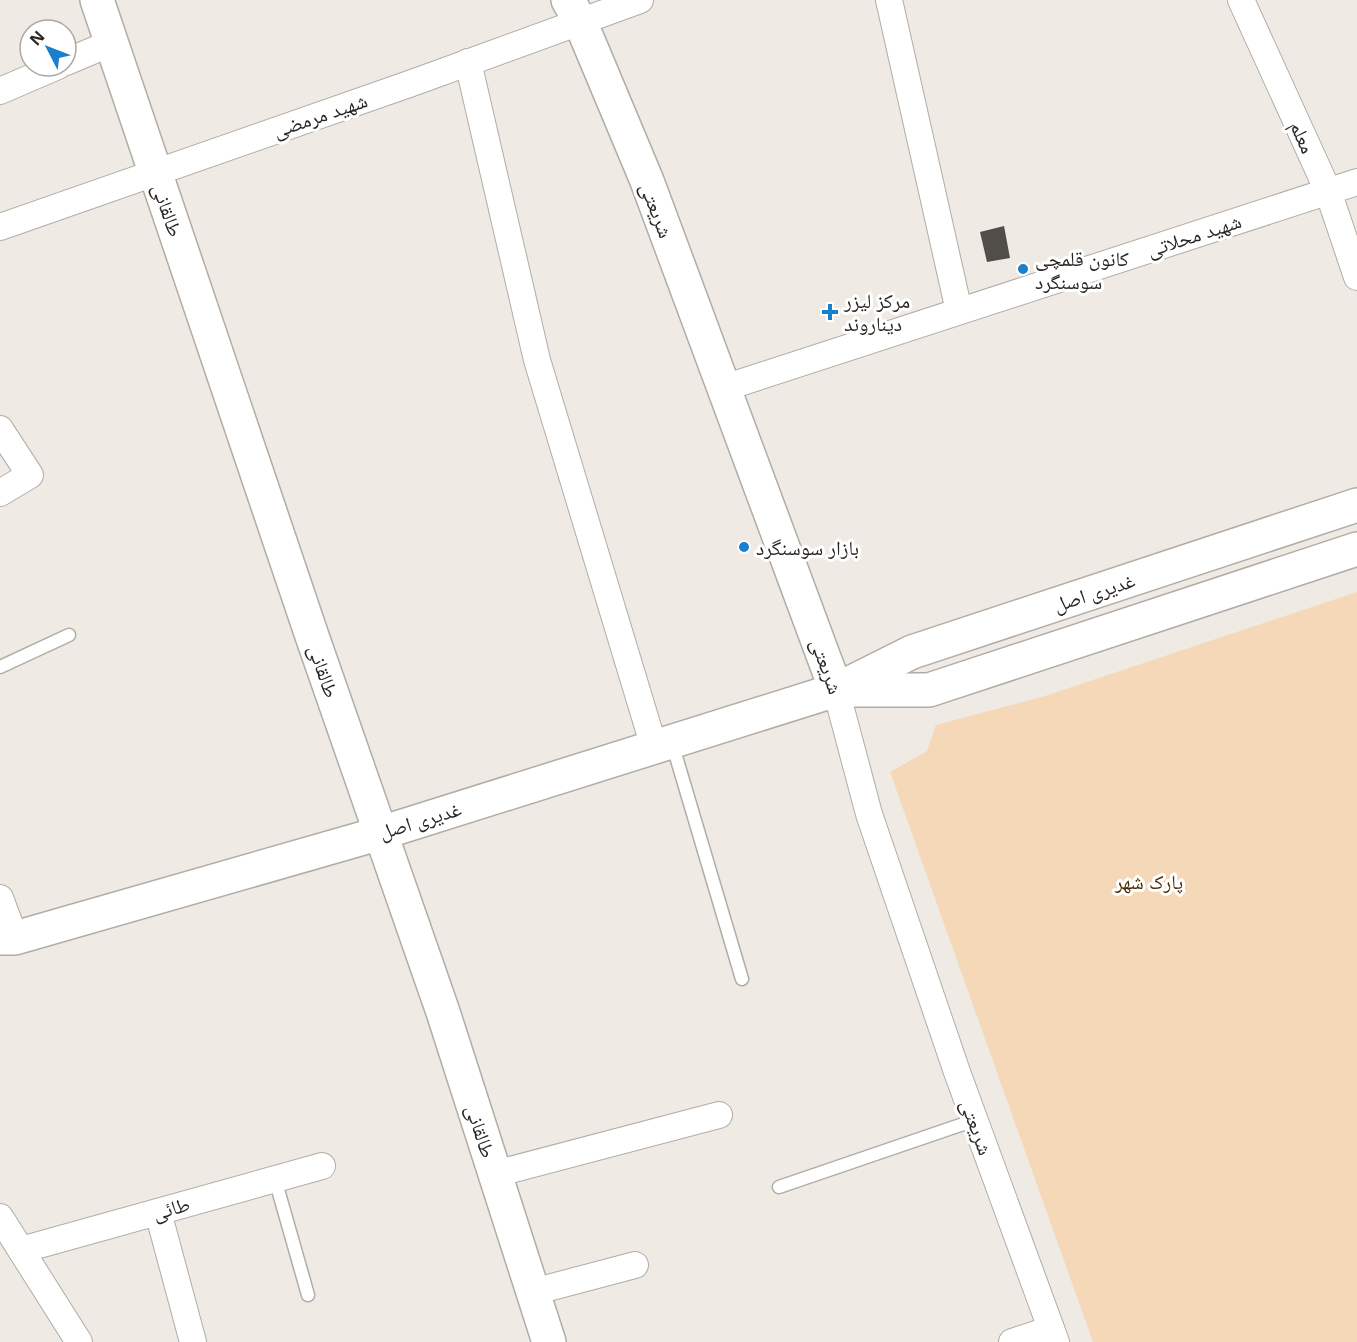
<svg xmlns="http://www.w3.org/2000/svg" width="1357" height="1342" viewBox="0 0 1357 1342" font-family="'Noto Sans','Noto Naskh Arabic',sans-serif">
<style>
.green{fill:#f4d8b7}
.building{fill:#514d48}
.lines{fill:none;stroke-linecap:round;stroke-linejoin:round}
.lane-casing{stroke:#b1aca6;stroke-width:15}
.street-casing{stroke:#b1aca6;stroke-width:28}
.secondary-casing{stroke:#b1aca6;stroke-width:36}
.lane{stroke:#fff;stroke-width:12}
.street{stroke:#fff;stroke-width:26}
.secondary{stroke:#fff;stroke-width:33}
.poi-dot{fill:#1a80cb;stroke:#fff;stroke-width:2}
.labels{text-anchor:middle;dominant-baseline:central;stroke-width:6;stroke-linejoin:round;paint-order:stroke}
.street-label{font-size:20px;fill:#282623;stroke:#fff}
.poi-label{font-size:20px;fill:#282623;stroke:#fff;text-anchor:start}
.park-label{font-size:20px;fill:#492d02;stroke:#fff}
</style>
<rect width="100%" height="100%" fill="#f0eae4"/>
<path class="green" d="M1357,592v750h-264l-203,-570 37,-21 9,-26 109,-29z"/>
<path class="building" d="M1004,226l6,32 -23,4 -7,-30z"/>
<g class="lines">
<defs>
<g id="lane">
<path d="M0,667l69,-32"/>
<path d="M672,743l70,236"/>
<path d="M275,1179l33,116"/>
<path d="M779,1187l196,-67"/>
</g>
<g id="street">
<path d="M889,0l70,311"/>
<path d="M1241,0l87,191 29,86"/>
<path d="M66,62l45,-19"/>
<path d="M468,62l69,298 117,387"/>
<path d="M0,91l58,-25"/>
<path d="M0,227l412,-144 228,-83"/>
<path d="M724,388l633,-206"/>
<path d="M0,429l30,46 -30,18"/>
<path d="M836,690l33,124 88,258 99,270"/>
<path d="M0,898l15,40"/>
<path d="M495,1174l224,-59"/>
<path d="M158,1212l35,130"/>
<path d="M0,1217l79,125"/>
<path d="M21,1250l301,-84"/>
<path d="M533,1292l102,-27"/>
<path d="M1012,1342l39,-13"/>
</g>
<g id="secondary">
<path d="M97,0l215,636 131,376 106,330"/>
<path d="M568,0l12,21 67,160 189,509"/>
<path d="M844,690h85l428,-141"/>
<path d="M0,938h15l366,-105 455,-143 76,-38 445,-147"/>
</g>
</defs>
<use href="#lane" class="lane-casing"/>
<use href="#street" class="street-casing"/>
<use href="#secondary" class="secondary-casing"/>
<use href="#lane" class="lane"/>
<use href="#street" class="street"/>
<use href="#secondary" class="secondary"/>
</g>
<g class="poi-dot">
<circle cx="1023" cy="269" r="6"/>
<path d="M827 303h6v6h6v6h-6v6h-6v-6h-6v-6h6z"/>
<circle cx="744" cy="547" r="6"/>
</g>
<g class="labels">
<g class="street-label">
<text transform="translate(320 115) rotate(-19)">شهید مرمضی</text>
<text transform="translate(1303 137) rotate(66)">معلم</text>
<text transform="translate(168 210) rotate(71)">طالقانی</text>
<text transform="translate(657 210) rotate(69)">شریعتی</text>
<text transform="translate(1194 235) rotate(-18)">شهید محلاتی</text>
<text transform="translate(1094 592) rotate(-18)">غدیری اصل</text>
<text transform="translate(827 666) rotate(70)">شریعتی</text>
<text transform="translate(324 671) rotate(71)">طالقانی</text>
<text transform="translate(420 820) rotate(-17)">غدیری اصل</text>
<text transform="translate(977 1127) rotate(70)">شریعتی</text>
<text transform="translate(481 1131) rotate(72)">طالقانی</text>
<text transform="translate(171 1208) rotate(-16)">طائی</text>
</g>
<g class="poi-label">
<text x="1035" y="258">کانون قلمچی<tspan x="1035" dy="23">سوسنگرد</tspan></text>
<text x="844" y="300">مرکز لیزر<tspan x="844" dy="23">دیناروند</tspan></text>
<text x="756" y="547">بازار سوسنگرد</text>
</g>
<g class="park-label">
<text x="1149" y="881">پارک شهر</text>
</g>
</g>
<g transform="translate(48 48) rotate(312)"><circle r="28" fill="#ffffff" stroke="#a9a8a7" stroke-width="1.5"/>
<path d="M0-4.5L10 22L0 15L-10 22Z" fill="#1a80cb"/>
<text y="-9" font-size="16" font-weight="bold" text-anchor="middle" fill="#282623">N</text>
</g>
</svg>
